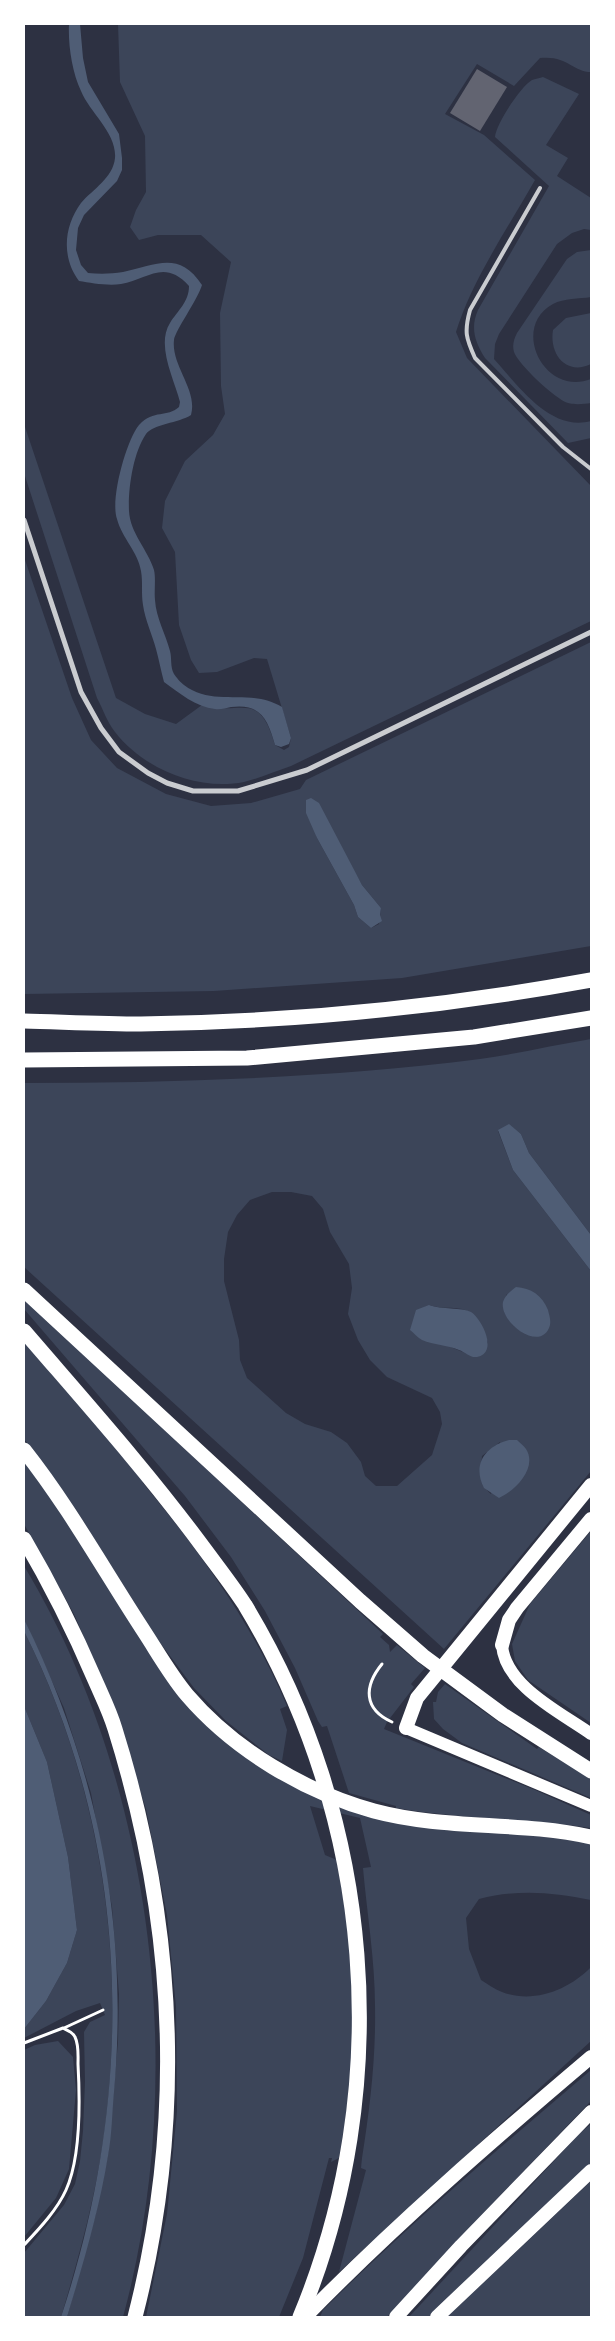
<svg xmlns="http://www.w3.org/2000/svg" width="615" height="2341" viewBox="0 0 615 2341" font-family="Literata,serif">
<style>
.green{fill:#3c4559;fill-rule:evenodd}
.water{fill:#4f5d75}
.building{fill:#626471}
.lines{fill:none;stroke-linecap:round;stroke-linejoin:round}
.path{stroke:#fff;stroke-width:3}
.service{stroke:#caccd0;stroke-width:4}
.minor{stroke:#caccd0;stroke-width:5}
.primary{stroke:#fff;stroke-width:12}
.trunk{stroke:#fff;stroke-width:14}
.motorway{stroke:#fff;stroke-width:15}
</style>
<rect width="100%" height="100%" fill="#2d3142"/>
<g class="green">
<path d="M118,24h473v48c-18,0 -24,-17 -51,-14l-26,28 -37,-22 -32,50 39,21 51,45c-27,48 -63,100 -79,152l11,26 124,128v135l-300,145c-15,5 -31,12 -47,16 -47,9 -100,-13 -129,-50 -8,-10 -12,-23 -18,-34l-73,-225v-49l92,274 29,16 31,10 26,-19c39,12 57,-17 73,40l9,5 5,-3 2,-9 -24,-79 -13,-1 -37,14 -18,1 -8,-13 -12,-35 -4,-73 -13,-24 3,-27 20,-40 28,-26 12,-21 -4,-28 -1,-73 11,-51 -30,-27h-43l-19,5 -9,-13 6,-17 10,-18 -1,-56 -25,-54z"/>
<path d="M543,77l36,17 -33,51 22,13 -11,18 34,22v32l-7,-1 -12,4 -15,11 -58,90 -4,10 -1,15c24,26 56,73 97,62v17l-23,5 -83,-85c-10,-16 -15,-30 -7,-48l71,-124 -54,-49c1,-13 26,-51 37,-57 3,-1 8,-2 11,-3z"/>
<path d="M591,250v47c-12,2 -27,1 -38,7 -43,23 -9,93 38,75v24c-7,1 -16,2 -23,0 -13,-4 -50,-39 -54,-51 -2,-7 0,-13 3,-19l50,-74 10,-7z"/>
<path d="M591,313v51c-25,12 -42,-10 -38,-34l13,-12z"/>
<path d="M24,557l48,141 19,42 26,28 49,26 45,12 40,-3 49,-14 6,-9 285,-138v304l-189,32 -188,13 -190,3zM307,803l37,51 18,31 19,23 -2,16 -8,4 -13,-11 -4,-12 -37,-67z"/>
<path d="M591,1039v196l-62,-82 -8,-19 -8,-6h-9l-6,3 15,39 78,101v200l-147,178 -420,-382v-184c152,0 305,-5 456,-24 37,-5 74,-14 111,-20zM272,1192h19l21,4 11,13 7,23 19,32 3,24 -4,26 10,26 12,20 17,17 45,21 8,14 2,12 -10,31 -35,31h-21l-11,-10 -4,-14 -14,-19 -16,-11 -26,-8 -19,-11 -39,-35 -7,-18 -1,-20 -15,-59v-22l4,-27 9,-17 13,-15zM507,1294l8,33c-9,-11 -16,-19 -8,-33zM429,1305c12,4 21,2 33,4 15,4 22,20 26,34l-18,12 -24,-10zM500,1442l-9,52c-13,-11 -10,-22 -9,-38z"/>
<path d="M24,1298l359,336 -3,3 9,8 1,7 7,-7 28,23 -14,16 3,3 -27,35 -3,7 151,61 56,25v13c-65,-9 -130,-9 -195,-20v-2l-47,-13 -22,-67 -5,1 -4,-6 -23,-53 -30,-57 -34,-54 -46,-61 -161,-187z"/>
<path d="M24,1342l118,135 1,6c57,69 109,140 144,223l-7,3 7,21 -5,31 -13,-6 -43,-34 -32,-33 -39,-52 -80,-128 -51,-69z"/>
<path d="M24,1461l52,73 80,129 147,127 219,44 69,9v57c-40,-8 -72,-11 -112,-1l-13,19 3,31 12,31c7,4 13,9 21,12 31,12 67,-2 89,-25v74l-252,231 27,-102 -5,-2 1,-10c8,-50 14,-101 13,-152 0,-46 -8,-92 -12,-138l8,-1 -11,-49 -50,-12 15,49 12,5c4,27 9,53 12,80 8,71 3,147 -10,218l-8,4 1,-4h-3l-26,100 -24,59h-133l21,-103 10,-103 -1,-104 -9,-92 -21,-106 -36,-112 -36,-83 -50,-90z"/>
<path d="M591,1531v192l-63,-43 -13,-19 -3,-17 18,-40z"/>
<path d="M24,1566c130,215 165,510 99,751h-56l28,-100 13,-62 10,-113 1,-48 -7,-87 -21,-114 -27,-85 -40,-89z"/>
<path d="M24,1631c74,148 101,316 83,480 -7,70 -26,139 -46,206h-37v-64l40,-48 11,-21 5,-23 3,-30 2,-49 -1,-50 6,-10 15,-7 -5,-12 -24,8 -52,27v-9l22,-28 21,-38 10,-33 -9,-73 -21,-95 -23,-56z"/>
<path d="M445,1684l92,65 2,-2 52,32v19l-129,-55 -19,-14 -9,-10 -1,-17h3l2,-10z"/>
<path d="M58,2041l15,16 3,33 -7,79 -13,29 -32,39v-187l11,-5z"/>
<path d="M591,2070v31l-121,126 -83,90h-67l3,-7c85,-85 177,-162 268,-240z"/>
<path d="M591,2124v39l-162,154h-20l170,-183z"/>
<path d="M591,2181v136h-144z"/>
</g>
<g class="water">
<path d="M69,24h11l3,34 5,24 31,52 3,24v12l-5,11 -33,34 -6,13 -2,22 5,15 7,8c11,1 23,1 35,-1 33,-7 56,-22 79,13 -4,14 -27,46 -28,55 -3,26 24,50 17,75 -12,8 -38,9 -45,19 -13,19 -18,55 -17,77 1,22 19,39 25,59 2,9 0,21 1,30 1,18 11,35 15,51 2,7 0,16 4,23 2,3 7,9 10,11 30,23 65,2 98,22l9,31 -2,6 -8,3 -6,-2c-7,-25 -14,-42 -44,-38 -5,1 -11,3 -16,2 -19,-2 -36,-16 -51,-27 -3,-11 -5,-22 -8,-33 -4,-15 -11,-29 -13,-44 -2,-11 0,-23 -2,-34 -3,-19 -19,-33 -24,-52 -7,-19 9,-78 22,-94 15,-16 28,-7 40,-18l1,-5c-6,-23 -24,-57 -10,-79 8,-13 19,-21 19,-37 -25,-28 -42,-6 -68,-2 -13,2 -30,-1 -42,-3 -18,-24 -15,-55 2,-78 12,-14 32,-25 34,-45 2,-25 -25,-45 -34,-67 -9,-19 -13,-46 -12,-67z"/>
<path d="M311,798l8,5 43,82 19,23 -1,7 2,6 -11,7 -13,-11 -4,-12 -37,-67 -11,-25v-13z"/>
<path d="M509,1124l12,10 8,19 62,82v36l-78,-101 -15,-40z"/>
<path d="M516,1287c15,1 26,8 32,23 1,5 3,9 2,15 -8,29 -51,-2 -47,-23 2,-7 8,-11 13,-15z"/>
<path d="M429,1305c13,5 33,2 42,7 11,7 28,41 6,45 -7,1 -12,-5 -18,-7 -12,-5 -25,-5 -37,-10 -4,-2 -8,-7 -12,-10l6,-20z"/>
<path d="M509,1440h8c3,3 7,6 9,9 12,19 -11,42 -27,49l-15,-10c-12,-23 1,-42 25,-48z"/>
<path d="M24,1619c74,150 105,306 90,473 -2,21 -2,43 -6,64 -9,55 -25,108 -41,161h-6c76,-227 71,-470 -37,-686z"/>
<path d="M24,1706l23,56 21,95 9,73 -10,33 -21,38 -22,28z"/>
</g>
<path class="building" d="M477,69l30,18 -27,44 -30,-18z"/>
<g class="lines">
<g class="path">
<path d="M382,1664c-18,22 -19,45 10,58"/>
<path d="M64,2028l39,-18"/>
<path d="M24,2043l39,-15c5,3 10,4 12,9 4,8 3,19 3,27 2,36 3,93 -12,126 -9,20 -27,39 -42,55"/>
</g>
<path class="service" d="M540,188l-70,122c-6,22 -4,28 5,48l88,89 28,22"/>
<path class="minor" d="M24,520l57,172 20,36 18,24 29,21 19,10 26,8h45l69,-21 284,-138"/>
<g class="primary">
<path d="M502,1645c3,41 58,67 89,89"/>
<path d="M406,1728l185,78"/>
</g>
<g class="trunk">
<path d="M502,1645l7,-25 8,-12 74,-89"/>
<path d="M406,1728l11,-30 174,-213"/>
<path d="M305,2317c90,-92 188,-177 286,-260"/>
<path d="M396,2317l65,-71 130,-134"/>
<path d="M437,2317l154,-146"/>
</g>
<g class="motorway">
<path d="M24,1021c39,1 78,3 117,3 150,-2 302,-17 450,-44"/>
<path d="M24,1060l223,-2 227,-21 117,-19"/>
<path d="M24,1290l336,311 63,55 80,59 88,56"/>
<path d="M24,1331c61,71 123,140 179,216 14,19 29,38 42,58 129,213 151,481 55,712"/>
<path d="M24,1450c45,57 81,122 121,183 13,20 26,43 42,62 47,55 118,97 187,116 71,19 146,10 217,26"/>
<path d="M24,1539c27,46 50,92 71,141 7,16 15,32 20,49 61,195 71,390 20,588"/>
</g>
</g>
<rect width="615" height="2341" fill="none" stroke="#ffffff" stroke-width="50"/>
</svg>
